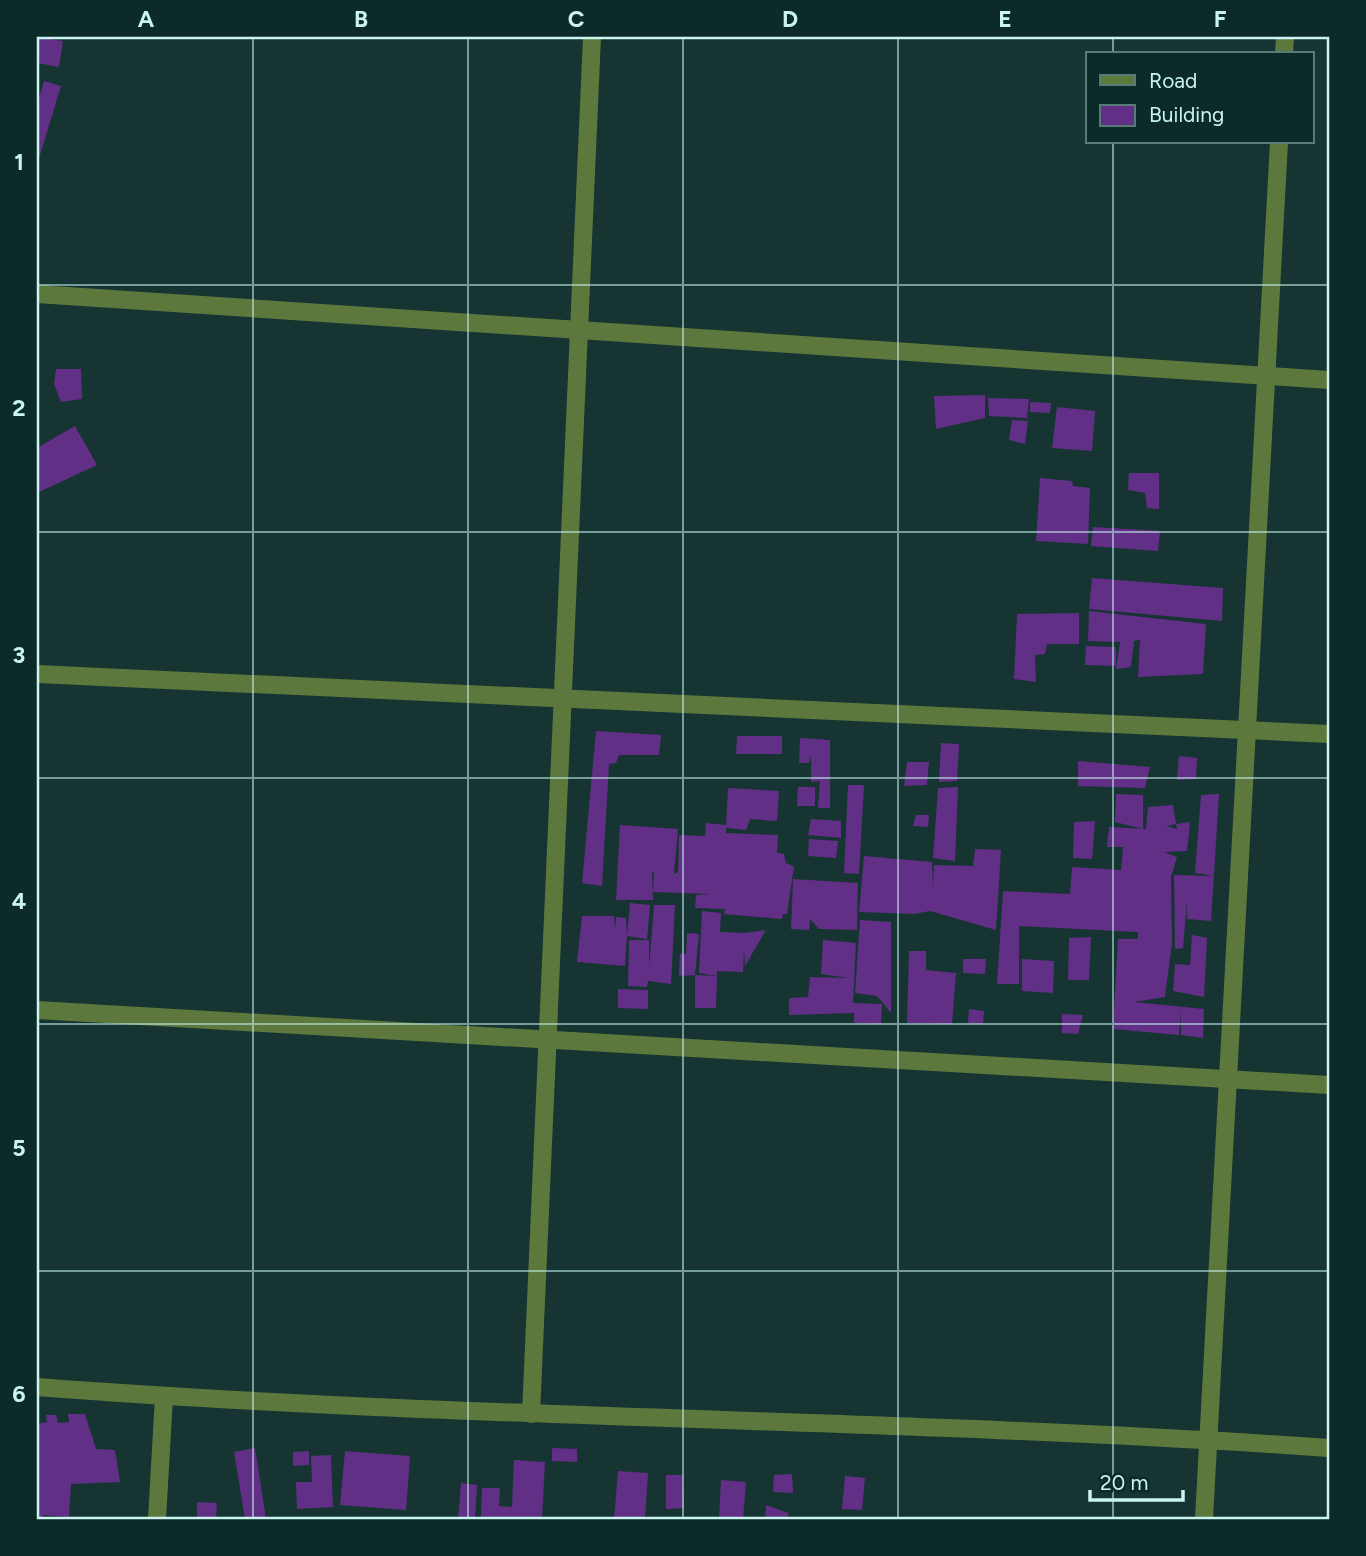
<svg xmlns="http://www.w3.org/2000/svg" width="1366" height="1556" viewBox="0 0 1366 1556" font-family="Figtree,sans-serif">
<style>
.building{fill:#622f86}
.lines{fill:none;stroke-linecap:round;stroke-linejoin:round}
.minor{stroke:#5d783c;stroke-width:18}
.grid{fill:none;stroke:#c9f4f0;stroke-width:2;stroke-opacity:0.55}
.neatline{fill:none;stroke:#c9f4f0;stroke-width:2.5}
.grid-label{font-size:23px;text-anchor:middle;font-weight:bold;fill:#c9f4f0}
</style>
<rect width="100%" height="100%" fill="#163432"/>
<g class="building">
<path d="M37,37l26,4 -4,26 -22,-4z"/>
<path d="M44,81l17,5 -24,79v-60z"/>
<path d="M56,369h25l1,30 -21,3 -7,-18z"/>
<path d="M985,395v23l-49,11 -2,-33z"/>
<path d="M988,398l41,1 -2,19 -38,-2z"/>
<path d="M1030,402l21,1 -1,10 -20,-1z"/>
<path d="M1057,407l38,4 -3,40 -40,-3z"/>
<path d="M1012,420l16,1 -3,23 -16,-4z"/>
<path d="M75,426l22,39 -60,28v-45z"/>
<path d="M1129,473h30v36l-12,-1 -2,-15 -17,-3z"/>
<path d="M1040,478l32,3 1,5 17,2 -2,56 -52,-3z"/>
<path d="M1093,527l67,4 -2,20 -67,-5z"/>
<path d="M1092,578l131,10 -1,33 -133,-12z"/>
<path d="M1089,611l117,13 -3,50 -65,3 2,-37 -6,1 -3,26 -15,2 4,-27 -32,-1z"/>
<path d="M1079,613v31h-32l-2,10 -10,1 1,27 -22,-3 3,-65z"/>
<path d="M1086,646l30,1v19l-31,-1z"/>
<path d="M596,731l65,4 -2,20h-40l-3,8 -7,1 -7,122 -20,-3z"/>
<path d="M737,736h45v18h-46z"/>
<path d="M800,738l30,2v68h-12l2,-27 -9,1v-26l-2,7h-10z"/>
<path d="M941,743l18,1 -2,37 -18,1z"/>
<path d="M1179,756l18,2 -1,21 -19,1z"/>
<path d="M1078,761l72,6 -5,21 -67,-2z"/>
<path d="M907,762h22l-2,23 -23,1z"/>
<path d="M848,785h16l-5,89 -15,-1z"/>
<path d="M798,787h17v19h-18z"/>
<path d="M958,787l-3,74 -22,-3 5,-70z"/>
<path d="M728,788l51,3 -2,30 -27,-2 -4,11 -20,-2v5l52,2 -1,18 7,1 2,9 8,3 -7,48h-4l-1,5 -58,-5 1,-5 -30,-1 1,-13 15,-1 -58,-2 1,-20h-2l1,28h-37l4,-75 58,4 -4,45 4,-2 1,-37 26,1 1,-13 20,2z"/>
<path d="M1116,794l27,1v34h3l2,-22 25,-2 3,19 -10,2 11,3 -1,-5 14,-2 -3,29 -23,1 13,5 -6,20 1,66 -7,54 -31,5 70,7 -1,29 -22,-3v-24l-2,24 -66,-6 5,-90h20v-7l-119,-6v58h-22l6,-93 67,3 2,-27 49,3 2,-23h-16l2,-20 34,2 -28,-7z"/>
<path d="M1219,794l-8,127 -24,-2v-18l-4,47 -8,1 -1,-74 40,1 -19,-3 6,-78z"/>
<path d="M916,815h13l-1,12 -15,-1z"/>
<path d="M811,819l30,2v17l-33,-3z"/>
<path d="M1095,821l-3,38 -19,-1 1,-36z"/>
<path d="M809,839l29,2 -2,17 -28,-2z"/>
<path d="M975,849l26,1 -5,80 -66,-19 -16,3 -55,-2 5,-56 68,6 1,26 1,-23 39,1z"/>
<path d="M793,879l65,4 -1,47 -38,-1 -9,-10 -1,11 -18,-1z"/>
<path d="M630,903l20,2 -3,34 -20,-3 -2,30 -48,-4 5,-46h32l1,13 1,-12 10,1 1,18z"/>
<path d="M654,905h21l-4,79 -23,-3 -1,6 -19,-1 1,-46h20v28z"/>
<path d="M702,911l19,2 -1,19 25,1 21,-3 -21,36 -1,-17 -1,23 -26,-1v5l-18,-3z"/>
<path d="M860,920l31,2v91l-14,-17 -22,-3z"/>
<path d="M687,933l12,1 -4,41 -16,1 1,-23 6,1z"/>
<path d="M1192,935l15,3 -3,59 -31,-6 2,-27 15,1z"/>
<path d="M1091,937l-2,43h-21l1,-42z"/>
<path d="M823,940l33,3 -3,60 29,1 -1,20 -27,-1v-10l-65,2v-17l19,-1 2,-20 39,1 -28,-4z"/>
<path d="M909,951h17v19l30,3 -4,51 -45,-1z"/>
<path d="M963,959h23l-1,15 -22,-1z"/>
<path d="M1022,959l32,2 -1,32 -31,-2z"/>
<path d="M695,975l22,1 -1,32h-21z"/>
<path d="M618,989l30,1v19l-30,-1z"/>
<path d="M969,1009l15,2 -1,13 -15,-1z"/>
<path d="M1062,1014l21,1 -5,19 -16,-1z"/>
<path d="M68,1414h17l11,35 19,1 5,32 -49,2 -2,33 -26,-2v4h-6v-95l10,-2 -1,-7h10l2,8 11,-1z"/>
<path d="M255,1448l11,71h-21l-11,-67z"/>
<path d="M552,1448l25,1v13l-25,-1z"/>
<path d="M309,1451v14l-16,1v-14z"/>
<path d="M345,1451l65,5 -4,54 -66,-5z"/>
<path d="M331,1455l2,52 -36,2 -1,-27h16l-1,-26z"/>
<path d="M514,1460l31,2 -3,57h-61l1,-31h18l-1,18 13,1z"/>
<path d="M618,1471l30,2 -3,46h-31z"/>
<path d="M792,1474l1,19 -20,-1 1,-17z"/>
<path d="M666,1475h17l1,33 -18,1z"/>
<path d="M845,1476l20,2 -3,32 -20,-1z"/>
<path d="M721,1480l25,2 -3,37h-24z"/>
<path d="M461,1483l16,2 -2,34h-17z"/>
<path d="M197,1502l20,1 -1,16h-19z"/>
<path d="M766,1505l22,8v6h-23z"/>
</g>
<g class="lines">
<g class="minor">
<path d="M1284,54l1,-17"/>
<path d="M37,294l1292,86"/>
<path d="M37,674l1292,60"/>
<path d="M37,1010l1292,75"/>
<path d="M37,1387c430,33 862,31 1292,61"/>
<path d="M531,1414l61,-1377"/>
<path d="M157,1519l7,-122"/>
<path d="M1204,1519l75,-1377"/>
</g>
</g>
<path class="grid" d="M253,37v1482M468,37v1482M683,37v1482M898,37v1482M1113,37v17M1113,142v1377M37,285h1292M37,532h1292M37,778h1292M37,1024h1292M37,1271h1292"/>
<rect width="1366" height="1556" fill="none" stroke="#0b2a28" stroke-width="77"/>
<rect x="1086" y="52" width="228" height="91" fill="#0b2a28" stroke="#577b78" stroke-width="2"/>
<rect x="1100" y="75" width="35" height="10" fill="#5d783c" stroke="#577b78" stroke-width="2"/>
<text x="1149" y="88" font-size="21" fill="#c9f4f0">Road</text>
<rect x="1100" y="105" width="35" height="21" fill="#622f86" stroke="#577b78" stroke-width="2"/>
<text x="1149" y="122" font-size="21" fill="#c9f4f0">Building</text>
<path d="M1090 1490v10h93v-10" fill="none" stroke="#c9f4f0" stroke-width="3.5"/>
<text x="1100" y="1490" font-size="21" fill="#c9f4f0" stroke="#0b2a28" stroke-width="5" paint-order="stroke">20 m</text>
<rect x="38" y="38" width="1290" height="1480" class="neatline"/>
<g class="grid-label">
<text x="146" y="27">A</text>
<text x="361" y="27">B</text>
<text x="576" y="27">C</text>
<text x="790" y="27">D</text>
<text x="1005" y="27">E</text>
<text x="1220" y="27">F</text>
<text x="19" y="170">1</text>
<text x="19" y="416">2</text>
<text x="19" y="663">3</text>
<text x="19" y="909">4</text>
<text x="19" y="1156">5</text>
<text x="19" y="1402">6</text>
</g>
</svg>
